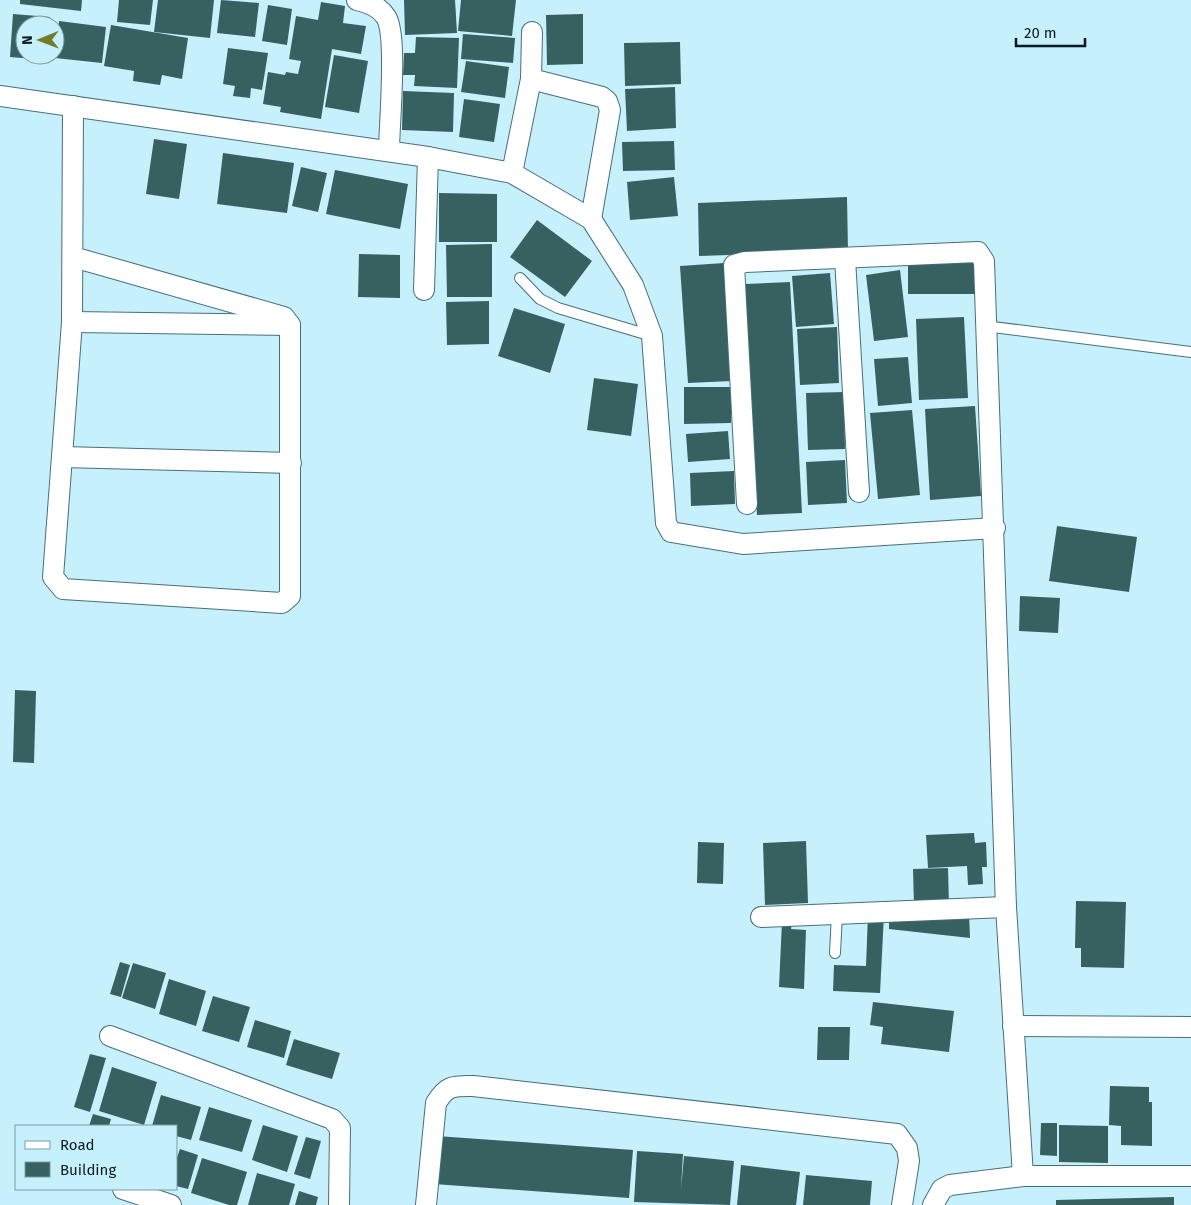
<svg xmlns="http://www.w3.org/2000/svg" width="1191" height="1205" viewBox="0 0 1191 1205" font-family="'Fira Sans',sans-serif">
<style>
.building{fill:#366160}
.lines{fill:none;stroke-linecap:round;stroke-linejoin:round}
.service-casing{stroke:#476f79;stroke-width:12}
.minor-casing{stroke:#476f79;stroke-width:22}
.service{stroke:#fff;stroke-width:10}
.minor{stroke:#fff;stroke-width:20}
</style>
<rect width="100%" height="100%" fill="#c6f1fc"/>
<g class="building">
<path d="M20,0h62l-1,11 -61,-7z"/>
<path d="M119,0h34l-3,25 -33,-3z"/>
<path d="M158,0h56l-4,38 -56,-6z"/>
<path d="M221,0l38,3 -4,34 -38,-4z"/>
<path d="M404,0h51l2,33 -52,2z"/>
<path d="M461,0h55l-4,36 -54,-5z"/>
<path d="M321,2l24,4 -2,17 23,3 -5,28 -29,-5 -11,70 -41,-7 1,-5 -18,-3 5,-32 17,3 1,-3 12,2 3,-13 -12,-2 7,-43 22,4z"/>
<path d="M268,5l24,4 -5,36 -25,-4z"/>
<path d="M13,14l37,3 -1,8h-24v30h21v5l-36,-3z"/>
<path d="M583,14v50l-36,1 -1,-50z"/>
<path d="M59,21l47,6 -4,36 -47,-5z"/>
<path d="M111,25l77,13 -6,41 -20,-4 -2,10 -27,-4 1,-10 -30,-5z"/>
<path d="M463,34l52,4 -2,25 -52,-4z"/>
<path d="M416,37l43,1 -2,50 -43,-2 1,-11h-12l1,-22h11z"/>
<path d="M680,42l1,42 -56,2 -1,-43z"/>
<path d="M228,48l40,5 -6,37 -11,-2 -1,10 -17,-2 2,-10 -12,-2z"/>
<path d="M334,55l34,6 -9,52 -34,-6z"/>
<path d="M466,61l43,6 -4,31 -44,-6z"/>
<path d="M675,87l1,41 -49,3 -2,-42z"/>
<path d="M403,91l51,2 -1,39 -51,-2z"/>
<path d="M464,99l36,5 -6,38 -35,-5z"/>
<path d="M154,139l33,5 -8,55 -33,-5z"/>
<path d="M674,141l1,29 -52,1 -1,-29z"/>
<path d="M223,153l71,10 -7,50 -70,-9z"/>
<path d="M301,167l26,6 -9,39 -26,-6z"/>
<path d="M335,170l73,14 -8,45 -74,-15z"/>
<path d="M674,177l4,39 -48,4 -3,-38z"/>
<path d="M439,193l58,1v48h-58z"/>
<path d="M847,197l1,54 -149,5 -1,-53z"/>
<path d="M537,220l55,41 -27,36 -55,-40z"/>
<path d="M492,244v53h-45l-1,-52z"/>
<path d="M359,254l41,1v43l-42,-1z"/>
<path d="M908,262h69l1,32h-70z"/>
<path d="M724,263l8,118 -44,2 -8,-117z"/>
<path d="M900,270l8,67 -34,4 -8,-66z"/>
<path d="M830,273l4,51 -38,3 -4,-51z"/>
<path d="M790,282l12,231 -45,2 -12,-231z"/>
<path d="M489,301v43l-42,1 -1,-43z"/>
<path d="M514,308l51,16 -15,49 -52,-17z"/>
<path d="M964,317l4,81 -49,2 -3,-81z"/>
<path d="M837,327l2,56 -39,2 -3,-56z"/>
<path d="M908,357l4,46 -34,3 -4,-47z"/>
<path d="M594,378l44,6 -7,52 -44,-6z"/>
<path d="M684,387h47v36l-47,1z"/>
<path d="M844,392l1,57 -37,1 -2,-57z"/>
<path d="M975,406l6,90 -51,4 -5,-91z"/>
<path d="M912,410l8,85 -42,4 -8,-86z"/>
<path d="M728,431l2,28 -42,3 -2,-28z"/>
<path d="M845,460l2,43 -39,2 -2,-43z"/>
<path d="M734,471l1,33 -44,2 -1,-33z"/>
<path d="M1057,526l80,11 -8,55 -80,-11z"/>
<path d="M1020,596l40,2 -2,35 -39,-2z"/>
<path d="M15,690l21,1 -2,72 -21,-1z"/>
<path d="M974,833l1,10 11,-1 1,25h-5l1,17 -15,1 -1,-19 -39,2 -2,-33z"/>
<path d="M806,841l2,62 -43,2 -2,-62z"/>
<path d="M698,842l26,1 -1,41 -26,-1z"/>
<path d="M948,868l1,38 -35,1 -1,-38z"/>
<path d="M1076,901l50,1 -2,66 -43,-1v-19h-6z"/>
<path d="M868,913l16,1 -4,79 -47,-2 1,-26 32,1z"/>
<path d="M969,913l1,25 -81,-9v-15z"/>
<path d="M782,921l10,1 -1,7 15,1 -2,59 -25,-2z"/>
<path d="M120,962l10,3 -9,32 -11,-3z"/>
<path d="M133,963l33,10 -11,36 -33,-11z"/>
<path d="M169,979l37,12 -10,35 -37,-12z"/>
<path d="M213,996l37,11 -11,35 -37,-11z"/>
<path d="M873,1002l81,9 -5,41 -68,-8 2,-17 -13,-2z"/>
<path d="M255,1020l36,11 -7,27 -37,-11z"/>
<path d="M818,1027h32l-1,33h-32z"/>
<path d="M294,1039l46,14 -8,26 -46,-14z"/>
<path d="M90,1054l16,4 -16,54 -16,-5z"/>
<path d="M112,1067l45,15 -13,43 -45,-14z"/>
<path d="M1110,1086l39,1v15h3v44l-31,-1v-19l-12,-1z"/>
<path d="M161,1095l40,12 -10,33 -15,-4v-10h-24z"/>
<path d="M209,1107l43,13 -10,32 -43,-12z"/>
<path d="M93,1114l18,5 -2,7h-20z"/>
<path d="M1041,1123h16v33l-17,-1z"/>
<path d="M263,1125l35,11 -11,36 -35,-12z"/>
<path d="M1059,1125l49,1v37l-49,-1z"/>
<path d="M437,1136l196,14 -4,48 -195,-14z"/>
<path d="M306,1137l15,4 -11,38 -16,-5z"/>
<path d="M180,1149l18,6 -10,34 -12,-3v-26z"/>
<path d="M637,1151l46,3 -2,35 3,-33 50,5 -4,44 -96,-3z"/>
<path d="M202,1158l45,14 -10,33h-8l-38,-12z"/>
<path d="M741,1165l59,7 -4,33h-59z"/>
<path d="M257,1173l38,11 -6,21h-41z"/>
<path d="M806,1175l66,6 -2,24h-67z"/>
<path d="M299,1191l19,6 -2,8h-21z"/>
<path d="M1174,1197v8h-118v-5z"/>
</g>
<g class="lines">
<defs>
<g id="service">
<path d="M520,278l20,21 18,9 94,28"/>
<path d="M985,326l206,26"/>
<path d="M835,953l2,-39"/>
</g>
<g id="minor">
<path d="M357,0c11,3 22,6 29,17 12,18 3,108 3,134"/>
<path d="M531,79l71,18 5,4 3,9 -19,109"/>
<path d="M0,96l428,61 84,16 79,46 42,66 19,51 14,187 5,9 72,12 252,-16"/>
<path d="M512,173l19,-94 1,-47"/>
<path d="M73,257l211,60 6,8v271l-8,7 -219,-14 -10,-12 19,-255 1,-216"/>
<path d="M845,259l14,233"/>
<path d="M424,290l4,-133"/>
<path d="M72,322l218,3"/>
<path d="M62,457l229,6"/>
<path d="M747,504l-13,-239 11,-3 233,-10 6,9 22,646 17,269"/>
<path d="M761,917l245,-10"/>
<path d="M1013,1026l178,1"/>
<path d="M110,1036l222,83 8,9 -1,77"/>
<path d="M123,1189l48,16"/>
<path d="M426,1205l10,-102c11,-18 17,-17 37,-17l424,48 10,14 2,13 -7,44"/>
<path d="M933,1205l9,-16 8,-4 73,-9h168"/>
</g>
</defs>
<use href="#service" class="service-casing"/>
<use href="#minor" class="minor-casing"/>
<use href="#service" class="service"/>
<use href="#minor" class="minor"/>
</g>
<rect x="15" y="1125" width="162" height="65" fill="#c6f1fc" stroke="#7a9ba3"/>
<rect x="25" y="1141" width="25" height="8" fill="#ffffff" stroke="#7a9ba3"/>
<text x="60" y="1150" font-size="15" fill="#091a1e">Road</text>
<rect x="25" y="1162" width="25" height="15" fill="#366160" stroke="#7a9ba3"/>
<text x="60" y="1175" font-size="15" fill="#091a1e">Building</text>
<g transform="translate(40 40) rotate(269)"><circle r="24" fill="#c6f1fc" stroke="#7a9ba3"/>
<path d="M0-4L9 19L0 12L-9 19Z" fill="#717d2a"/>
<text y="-8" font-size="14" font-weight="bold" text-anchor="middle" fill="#091a1e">N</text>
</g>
<path d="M1016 38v8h69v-8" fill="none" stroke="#091a1e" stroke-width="2.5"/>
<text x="1024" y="38" font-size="15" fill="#091a1e" stroke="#c6f1fc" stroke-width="4" paint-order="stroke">20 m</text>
</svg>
